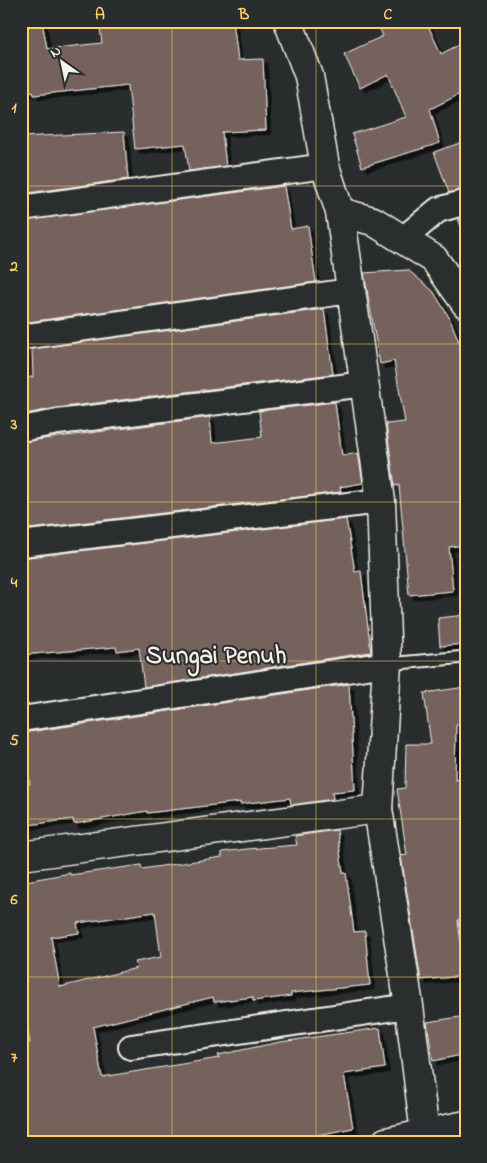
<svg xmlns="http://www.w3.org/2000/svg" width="487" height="1163" viewBox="0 0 487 1163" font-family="'Indie Flower',sans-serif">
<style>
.building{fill:#74625c;stroke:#f4f1e8;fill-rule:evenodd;filter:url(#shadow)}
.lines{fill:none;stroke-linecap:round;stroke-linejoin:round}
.service-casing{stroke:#f4f1e8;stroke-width:15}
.minor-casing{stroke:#f4f1e8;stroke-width:28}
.tertiary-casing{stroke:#f4f1e8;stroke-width:31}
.service{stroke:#2a2d2e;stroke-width:11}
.minor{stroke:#2a2d2e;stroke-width:24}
.tertiary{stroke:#2a2d2e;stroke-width:28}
.grid{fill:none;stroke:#ffd166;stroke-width:1;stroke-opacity:0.55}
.labels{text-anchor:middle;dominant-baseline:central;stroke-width:4;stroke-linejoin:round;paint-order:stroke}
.quarter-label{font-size:25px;font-weight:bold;fill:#f4f1e8;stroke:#2a2d2e}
.neatline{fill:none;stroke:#ffd166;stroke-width:2}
.grid-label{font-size:16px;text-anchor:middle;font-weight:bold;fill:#ffd166}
</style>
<defs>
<filter id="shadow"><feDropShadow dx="4.5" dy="4.5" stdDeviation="0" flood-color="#0009"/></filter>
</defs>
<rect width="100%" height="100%" fill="#2a2d2e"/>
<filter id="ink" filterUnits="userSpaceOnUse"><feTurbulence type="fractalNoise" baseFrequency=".02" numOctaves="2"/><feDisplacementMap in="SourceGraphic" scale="10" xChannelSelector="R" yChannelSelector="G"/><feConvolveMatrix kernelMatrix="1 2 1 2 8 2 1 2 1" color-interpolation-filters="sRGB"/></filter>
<g filter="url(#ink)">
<g class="building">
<path d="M21,21h21l5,28 55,-6 -3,-22h134l5,39 25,-1 3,71 -44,2 4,34 -37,5 -4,-27 -50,5 -7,-64 -94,10 -1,-4 -12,3z"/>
<path d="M376,21h50l15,33 25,-13v50l-36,18 10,34 -78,24 -10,-33 54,-17 -18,-43 -28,14 -16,-34 39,-18z"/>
<path d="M124,132l4,47 -107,15v-57z"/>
<path d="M466,141v48l-17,4 -15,-41z"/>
<path d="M284,186l7,43 17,-3 8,56 -295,41v-102z"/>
<path d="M466,216v15h-3l-5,-12z"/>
<path d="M408,270l25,21 16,26 17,42v42l-4,1 4,33v110l-17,2 4,44 -44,4 -10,-110 -4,1 -9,-62 19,-2 -11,-61 -14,3 -16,-91z"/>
<path d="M324,309l9,65 -277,34 -35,7v-37l12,-1 -1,-28z"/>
<path d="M335,402l7,54 16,-3 5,30 -23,4 1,5 -320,38v-88l189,-25 2,26 50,-6 -3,-26z"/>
<path d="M346,519l9,53 6,-1 10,81 -227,35 -5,-39 -22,3 -1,-4 -95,8v-97z"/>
<path d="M466,615v29l-26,2 -2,-28z"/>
<path d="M349,684l6,106 -23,2 1,7 -42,6 -1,-7 -50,6v-2l-93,11v-2l-73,13 -1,-5 -52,7v-41l9,-1 -8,-51z"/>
<path d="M466,687v37l-10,1 -1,55 11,-2v141l-8,1 7,56 -44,4 -20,-124 6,-1 -10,-66 8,-1 1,-44h25l-7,-51z"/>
<path d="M337,830l6,43h3l8,59 11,-1 5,54 -79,8v3l-38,5v-4l-39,5 -1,-5 -120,30 9,50 117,-19 -1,-3 62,-13 100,-14 5,40 -41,6 9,54 -71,14h-261v-98l9,-1 -9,-52v-109l49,-9v2l71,-10 1,4 80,-12v-5l25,-3 50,-4 -2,-9zM155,912l6,45 -26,5 2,6 -77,19 -9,-50 28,-4 -2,-10z"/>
<path d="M466,1016v38l-33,7 -6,-39z"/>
</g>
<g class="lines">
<defs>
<path id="service" d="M387,664l79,-7"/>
<g id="minor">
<path d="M21,208l304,-42"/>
<path d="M403,239l35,-29 28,-8"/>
<path d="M21,337l329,-46"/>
<path d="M21,429l37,-7 307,-38"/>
<path d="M21,544l360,-43"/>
<path d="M21,719l366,-55"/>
<path d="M131,1047l278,-41"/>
</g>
<g id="tertiary">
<path d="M288,21l21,55 16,90 15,46 41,289 6,163 -9,145 31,197 16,128"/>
<path d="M340,212l33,9 61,38 32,45"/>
<path d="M21,856l357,-47"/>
<path d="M386,1142l80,-17"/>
</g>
</defs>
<use href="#service" class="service-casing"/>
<use href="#minor" class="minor-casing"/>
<use href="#tertiary" class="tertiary-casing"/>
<use href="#service" class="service"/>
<use href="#minor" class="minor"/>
<use href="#tertiary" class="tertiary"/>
</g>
</g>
<path class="grid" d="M172,21v1121M316,21v1121M21,186h445M21,344h445M21,502h445M21,661h445M21,819h445M21,977h445"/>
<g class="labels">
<g class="quarter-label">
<text x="216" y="657">Sungai Penuh</text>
</g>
</g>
<rect width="487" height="1163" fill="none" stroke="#2a2d2e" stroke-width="55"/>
<g transform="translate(62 62) rotate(327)" stroke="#2a2d2e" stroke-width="4" paint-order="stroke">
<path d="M0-4L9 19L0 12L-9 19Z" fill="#f4f1e8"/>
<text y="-8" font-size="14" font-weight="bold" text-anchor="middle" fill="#f4f1e8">N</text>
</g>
<rect x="28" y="28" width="432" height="1108" class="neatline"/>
<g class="grid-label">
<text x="100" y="19">A</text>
<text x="244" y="19">B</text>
<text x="388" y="19">C</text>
<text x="14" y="112">1</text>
<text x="14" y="271">2</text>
<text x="14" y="429">3</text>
<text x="14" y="587">4</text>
<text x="14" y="745">5</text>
<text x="14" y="904">6</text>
<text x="14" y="1062">7</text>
</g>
</svg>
